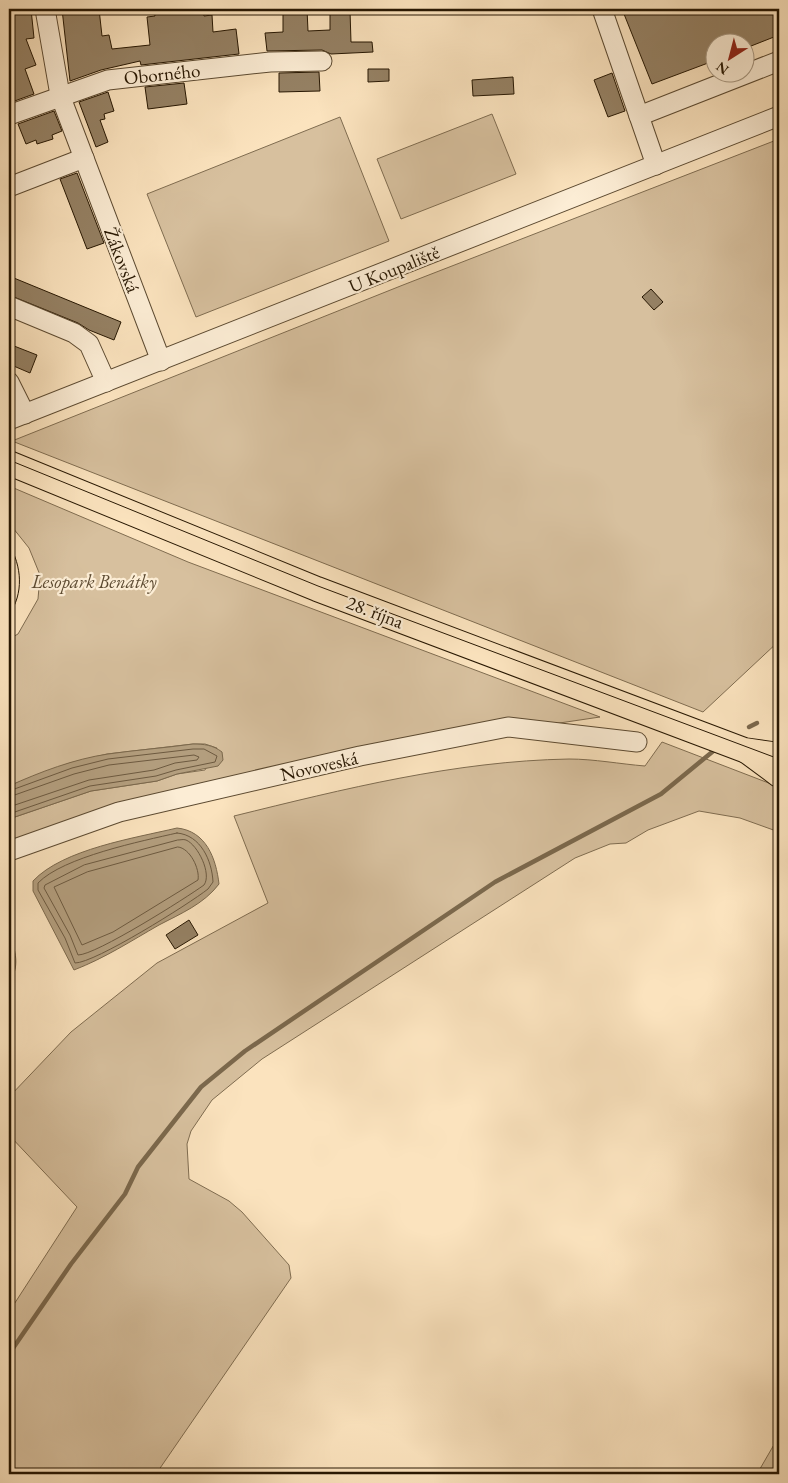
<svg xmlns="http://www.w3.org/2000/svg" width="788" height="1483" viewBox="0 0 788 1483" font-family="'EB Garamond',serif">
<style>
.green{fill:#d7c09e;stroke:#7f6c50}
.water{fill:#b39e7e;stroke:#7b684c}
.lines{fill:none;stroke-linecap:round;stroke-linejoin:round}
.shore{stroke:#6d5a40;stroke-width:1}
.stream{stroke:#7b684c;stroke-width:4.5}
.building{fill:#958164;stroke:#271702}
.minor-casing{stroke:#5c4a31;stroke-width:21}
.major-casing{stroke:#271702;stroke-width:26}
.minor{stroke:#fcedd5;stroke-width:19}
.major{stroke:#fbe3be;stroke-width:24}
.tram{stroke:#271702;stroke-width:1}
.labels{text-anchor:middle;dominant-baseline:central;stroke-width:4.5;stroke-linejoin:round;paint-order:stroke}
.street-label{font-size:19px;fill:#271702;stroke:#fcedd5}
.park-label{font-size:19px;font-style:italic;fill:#5c4a31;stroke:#fcedd5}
</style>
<rect width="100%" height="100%" fill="#fbe3be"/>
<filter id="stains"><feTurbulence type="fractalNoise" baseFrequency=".004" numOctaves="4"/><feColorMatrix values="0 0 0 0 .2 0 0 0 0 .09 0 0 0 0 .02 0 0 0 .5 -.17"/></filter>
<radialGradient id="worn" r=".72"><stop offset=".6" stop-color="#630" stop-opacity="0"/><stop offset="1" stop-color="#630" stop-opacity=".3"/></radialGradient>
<g class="green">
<path d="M492,114l24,60 -115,45 -24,-60z"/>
<path d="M340,117l49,124 -193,76 -49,-123z"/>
<path d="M779,139v502l-76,71 -691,-271 391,-156z"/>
<path d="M9,486l179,76 412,155 -243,36 -348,97v-31l82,-28 66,-10 20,-7 28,-4 12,-22 -12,-4h-12l-86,10 -37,9 -61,23v-147l9,-5 20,-35 2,-24 -11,-27 -20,-25z"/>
<path d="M662,742l117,45v45l-39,-14 -41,-7 -51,19 -22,13 -16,1 -35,14 -313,201 -50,41 -21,31 -4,13 2,35 40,22 13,11 47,53 2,13 -135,196h-147v-162l68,-105 -68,-72v-38l62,-65 86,-69 111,-60 -34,-87c110,-27 221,-55 335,-57 25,0 51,5 76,7z"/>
<path d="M779,1436v38h-22z"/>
</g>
<g class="water">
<path d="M193,744c11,0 20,1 29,8l1,8 -5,6 -41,8 -20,7 -66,10 -82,28v-33c31,-14 65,-27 99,-32 28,-4 56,-6 85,-10z"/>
<path d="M177,828c29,3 39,30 42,56 -15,20 -39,30 -60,41 -28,16 -54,33 -85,45l-41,-79v-10c30,-32 102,-43 144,-53z"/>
<path d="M9,934c7,17 11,33 0,49z"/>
</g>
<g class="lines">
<g class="shore">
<path d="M9,791l63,-23 36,-9 85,-10h11l13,7 -2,6 -39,8 -20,6 -66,10 -81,28"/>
<path d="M9,797l65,-23 35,-9 85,-10 5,2 -2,3 -22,3 -21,7 -65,10 -80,27"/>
<path d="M177,833c24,2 35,28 36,49l-5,7c-19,15 -113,74 -133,74l-10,-25 -27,-48v-7c25,-26 104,-42 139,-50z"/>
<path d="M178,840c3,0 5,-1 8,0 12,5 26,34 18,45 -18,13 -108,70 -126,70l-8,-20 -26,-47 1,-3 39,-20z"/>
<path d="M178,847c12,1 22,22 20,33l-85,52 -31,13 -28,-58 33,-15z"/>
</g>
<g class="stream">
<path d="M749,727l8,-4"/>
<path d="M9,1354l62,-90 54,-70 13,-27 63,-80 44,-36 250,-169 166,-88 56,-46"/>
</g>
</g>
<g class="building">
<path d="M9,9h22l3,29 -8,1 10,26 -11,4 9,25 -25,9z"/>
<path d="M62,9h37l3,27 7,-1 3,14 38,-4 -3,-28 8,-1 -1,-7h14v3l35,-3 1,7 8,-1 1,17 23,-3 3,25 -98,11 -1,-4 -39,9 -31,11z"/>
<path d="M283,9h24l1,22 22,-1v-21l20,2 1,31h21l1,10 -42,2 -9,-4 -55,1 -2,-18 18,-1z"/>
<path d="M622,9h157v26l-33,13v-6h-30v18l-64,24z"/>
<path d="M368,69h21v12l-21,1z"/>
<path d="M319,72l1,19 -41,1v-19z"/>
<path d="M612,73l13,38 -17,6 -14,-37z"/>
<path d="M513,77l1,17 -41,2 -1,-16z"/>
<path d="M184,83l3,21 -39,5 -3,-22z"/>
<path d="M108,92l6,19 -10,3 1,5 -5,1 8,22 -12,5 -17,-45z"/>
<path d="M54,111l8,20 -10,4 1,4 -16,5 -1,-4 -10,4 -8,-20z"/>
<path d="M77,173l27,70 -17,6 -27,-70z"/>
<path d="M9,276l112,46 -7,18 -25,-10 -11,-7 -69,-28z"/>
<path d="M651,289l12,13 -9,8 -12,-13z"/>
<path d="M9,344l28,11 -7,18 -21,-9z"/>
<path d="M189,920l9,15 -23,14 -9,-14z"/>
</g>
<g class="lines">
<defs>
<g id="minor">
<path d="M45,9l15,86 101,266"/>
<path d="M602,9l54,156"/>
<path d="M9,115l99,-35 162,-18 52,-1"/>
<path d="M639,116l140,-55"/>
<path d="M9,187l75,-29"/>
<path d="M9,306l65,27 15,11 17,38"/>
<path d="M9,382l16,32"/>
<path d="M9,420l770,-304"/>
<path d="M9,851l110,-39 241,-56 148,-29 129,15"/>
</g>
<g id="major">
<path d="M9,463l308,126 427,161 35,5"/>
<path d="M748,752l31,23"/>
</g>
</defs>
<use href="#minor" class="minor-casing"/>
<use href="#major" class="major-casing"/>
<use href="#minor" class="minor"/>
<use href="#major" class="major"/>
<g class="tram">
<path d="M9,460l309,126 461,173"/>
<path d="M9,544c13,23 15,49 0,71"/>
</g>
</g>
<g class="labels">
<g class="street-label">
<text transform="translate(162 74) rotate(-6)">Oborného</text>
<text transform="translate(122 260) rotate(69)">Žákovská</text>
<text transform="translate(394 269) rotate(-22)">U Koupaliště</text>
<text transform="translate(375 612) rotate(21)">28. října</text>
<text transform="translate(319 766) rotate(-13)">Novoveská</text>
</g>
<g class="park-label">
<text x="94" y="581">Lesopark Benátky</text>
</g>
</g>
<rect width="788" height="1483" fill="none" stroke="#fbe3be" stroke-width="30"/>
<rect x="10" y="10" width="768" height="1463" fill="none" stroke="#271702" stroke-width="2.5"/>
<rect x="15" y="15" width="758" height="1453" fill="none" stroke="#271702"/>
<g transform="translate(730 58) rotate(216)"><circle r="24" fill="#fcedd5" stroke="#a79781"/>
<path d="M0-4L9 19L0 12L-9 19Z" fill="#8f2418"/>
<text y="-8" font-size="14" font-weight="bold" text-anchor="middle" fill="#271702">N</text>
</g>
<rect width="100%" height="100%" filter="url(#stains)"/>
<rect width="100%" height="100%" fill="url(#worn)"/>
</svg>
